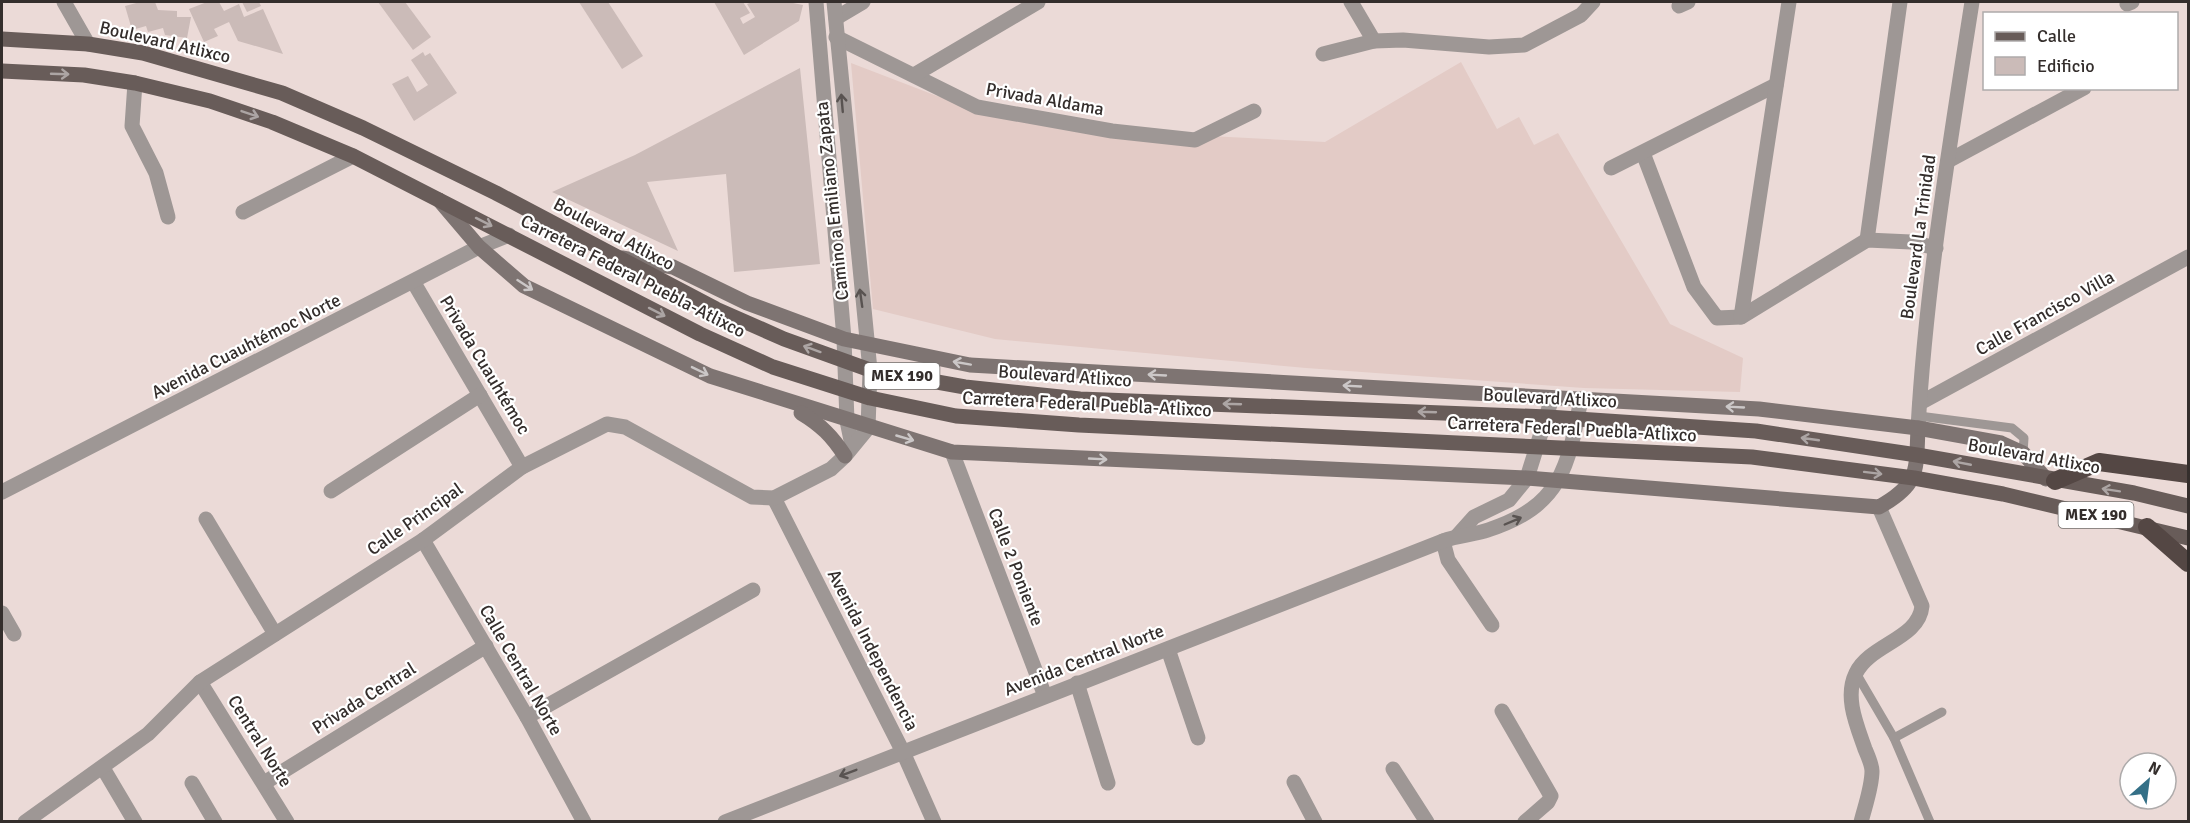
<svg xmlns="http://www.w3.org/2000/svg" width="2190" height="823" viewBox="0 0 2190 823" font-family="Signika,sans-serif">
<style>
.built{fill:#e3cbc6}
.building{fill:#cbbbb8}
.lines{fill:none;stroke-linecap:round;stroke-linejoin:round}
.lane{stroke:#9e9795;stroke-width:9}
.street{stroke:#9e9795;stroke-width:15}
.secondary{stroke:#7e7472;stroke-width:15}
.primary{stroke:#685c59;stroke-width:15}
.highway{stroke:#544744;stroke-width:18}
.oneway{stroke:#aca5a4}
.oneway2{stroke:#595351}
.oneway3{stroke:#cbc7c7}
.labels{text-anchor:middle;dominant-baseline:central;stroke-width:4.5;stroke-linejoin:round;paint-order:stroke}
.shield{fill:#fff;stroke:#716d6b;stroke-width:1.5}
.shield-label{font-size:16px;font-weight:bold;fill:#342e2c}
.street-label{font-size:18px;fill:#342e2c;stroke:#fff}
</style>
<rect width="100%" height="100%" fill="#ebdad7"/>
<path class="built" d="M1461,62l36,67 22,-12 15,28 24,-12 112,191 73,34 -3,34 -156,-4 -278,-20 -311,-29 -122,-30 -22,-246 86,33 116,23 157,17 115,6z"/>
<g class="building">
<path d="M140,2h15l3,8 19,1v6h14l-4,21 -22,-3 -2,-7 -15,4 -2,-6 -14,4 -7,-24z"/>
<path d="M207,2h12l5,9 15,-7 5,13 19,-8 20,45 -45,-13 -9,-19 -15,7 4,7 -14,6 -15,-33z"/>
<path d="M242,2h17l2,4 -14,6z"/>
<path d="M378,2h27l26,35 -18,13z"/>
<path d="M579,2h29l35,54 -21,13z"/>
<path d="M714,2h29l7,11 -10,5 3,6 12,-7 -8,-13 5,-2h36l15,3 -4,16 -55,34z"/>
<path d="M423,52l2,4 5,-3 27,40 -43,28 -22,-37 16,-8 9,16 11,-7 -17,-25z"/>
<path d="M800,68l20,196 -86,8 -8,-98 -79,8 31,69 -126,-59 83,-37z"/>
</g>
<g class="lines">
<g class="lane">
<path d="M1919,416l93,12 12,10 -1,15"/>
<path d="M1856,673l38,65 48,-26"/>
<path d="M1894,738l36,84"/>
</g>
<g class="street">
<path d="M64,2l24,42"/>
<path d="M816,2l28,337 3,82 5,24"/>
<path d="M1351,2l23,39"/>
<path d="M2127,4l5,-2"/>
<path d="M1679,6l9,-4"/>
<path d="M836,18l27,-16"/>
<path d="M836,37l141,70 135,24 83,9 59,-29"/>
<path d="M1323,54l51,-13 29,-1 86,7 35,-2 57,-30 12,-13"/>
<path d="M914,75l124,-73"/>
<path d="M135,83l-3,43 24,47 12,44"/>
<path d="M1643,153l51,134 23,31 24,-1 126,-77 44,2 25,6"/>
<path d="M1948,161l136,-73"/>
<path d="M1611,168l165,-83"/>
<path d="M243,212l110,-56"/>
<path d="M1867,240l33,-238"/>
<path d="M414,283l108,184"/>
<path d="M1741,317l48,-315"/>
<path d="M1920,403l268,-146"/>
<path d="M1918,428c8,-143 32,-285 54,-426"/>
<path d="M952,452l93,244"/>
<path d="M331,491l149,-96"/>
<path d="M2,492l477,-245 30,-12"/>
<path d="M774,498l129,254 31,70"/>
<path d="M206,519l69,115"/>
<path d="M1457,536l17,-19 35,-17 18,-22 25,-80"/>
<path d="M423,540l104,177 57,105"/>
<path d="M1443,541l5,19 44,65"/>
<path d="M2,613l12,21"/>
<path d="M1168,649l30,89"/>
<path d="M200,682l87,140"/>
<path d="M1077,683l31,100"/>
<path d="M1502,711l49,85 -3,6 -23,20"/>
<path d="M527,717l226,-127"/>
<path d="M103,768l32,54"/>
<path d="M1393,769l34,53"/>
<path d="M1294,782l21,40"/>
<path d="M192,783l23,39"/>
<path d="M264,783l222,-137"/>
<path d="M25,822l123,-88 52,-52 223,-142 99,-73 85,-43 18,3 127,70 22,1 57,-29 14,-13 23,-28 2,-58 -36,-368"/>
<path d="M725,822l718,-281c15,-6 31,-6 45,-11 73,-24 80,-62 93,-131"/>
<path d="M1861,822c4,-16 11,-35 11,-51 0,-6 -4,-15 -7,-22 -8,-23 -21,-52 -9,-76 14,-29 63,-34 66,-67l-43,-99"/>
</g>
<g class="secondary">
<path d="M439,200l40,47 45,39 186,90 242,76 575,26 352,29c41,-23 37,-36 39,-79"/>
<path d="M622,258l51,9 74,36 97,36 126,26 789,44 159,19 83,15 22,10 23,26"/>
<path d="M801,413c20,12 31,23 44,43"/>
</g>
<g class="primary">
<path d="M2,39l86,5 55,9 139,40 81,35 133,65 220,116 68,30 86,31 95,17 115,12 468,18 208,14 161,24 217,38 54,13"/>
<path d="M2,71l82,4 51,8 75,18 62,21 81,34 347,178 73,33 97,31 86,18 123,9 673,32 162,21 89,16 185,44"/>
</g>
<g class="highway">
<path d="M2055,481l44,-19 89,12"/>
<path d="M2147,527l41,36"/>
</g>
</g>
<defs><path id="oneway-shaft" d="M-6 0H5M1.5-3L5.5 0L1.5 3" fill="none" stroke-width="1.6" stroke-linecap="round" stroke-linejoin="round" transform="scale(1.5)"/></defs>
<g class="oneway">
<use href="#oneway-shaft" transform="translate(60 74) rotate(2)"/>
<use href="#oneway-shaft" transform="translate(250 114) rotate(19)"/>
<use href="#oneway-shaft" transform="translate(484 222) rotate(27)"/>
<use href="#oneway-shaft" transform="translate(657 312) rotate(27)"/>
<use href="#oneway-shaft" transform="translate(812 349) rotate(-160)"/>
<use href="#oneway-shaft" transform="translate(1232 404) rotate(-178)"/>
<use href="#oneway-shaft" transform="translate(1427 412) rotate(-178)"/>
<use href="#oneway-shaft" transform="translate(1810 439) rotate(-172)"/>
<use href="#oneway-shaft" transform="translate(1962 463) rotate(-169)"/>
<use href="#oneway-shaft" transform="translate(1873 473) rotate(7)"/>
<use href="#oneway-shaft" transform="translate(2111 490) rotate(-171)"/>
</g>
<g class="oneway2">
<use href="#oneway-shaft" transform="translate(842 103) rotate(-95)"/>
<use href="#oneway-shaft" transform="translate(861 298) rotate(-98)"/>
<use href="#oneway-shaft" transform="translate(1513 521) rotate(-23)"/>
<use href="#oneway-shaft" transform="translate(848 773) rotate(159)"/>
</g>
<g class="oneway3">
<use href="#oneway-shaft" transform="translate(525 285) rotate(33)"/>
<use href="#oneway-shaft" transform="translate(962 363) rotate(-170)"/>
<use href="#oneway-shaft" transform="translate(700 371) rotate(26)"/>
<use href="#oneway-shaft" transform="translate(1157 375) rotate(-177)"/>
<use href="#oneway-shaft" transform="translate(1352 386) rotate(-177)"/>
<use href="#oneway-shaft" transform="translate(1735 407) rotate(-177)"/>
<use href="#oneway-shaft" transform="translate(905 438) rotate(16)"/>
<use href="#oneway-shaft" transform="translate(1098 459) rotate(3)"/>
</g>
<g class="labels">
<g class="shield">
<rect x="864.5" y="363" width="75" height="26" rx="4.5"/>
<rect x="2058.5" y="502" width="75" height="26" rx="4.5"/>
</g>
<g class="shield-label">
<text x="902" y="376">MEX 190</text>
<text x="2096" y="515">MEX 190</text>
</g>
<g class="street-label">
<text transform="translate(165 42) rotate(13)">Boulevard Atlixco</text>
<text transform="translate(1045 99) rotate(10)">Privada Aldama</text>
<text transform="translate(832 201) rotate(-96)">Camino a Emiliano Zapata</text>
<text transform="translate(614 234) rotate(28)">Boulevard Atlixco</text>
<text transform="translate(1918 237) rotate(-82)">Boulevard La Trinidad</text>
<text transform="translate(633 276) rotate(27)">Carretera Federal Puebla-Atlixco</text>
<text transform="translate(2045 313) rotate(-29)">Calle Francisco Villa</text>
<text transform="translate(246 346) rotate(-27)">Avenida Cuauhtémoc Norte</text>
<text transform="translate(485 365) rotate(59)">Privada Cuauhtémoc</text>
<text transform="translate(1065 376) rotate(4)">Boulevard Atlixco</text>
<text transform="translate(1550 398) rotate(3)">Boulevard Atlixco</text>
<text transform="translate(1087 404) rotate(3)">Carretera Federal Puebla-Atlixco</text>
<text transform="translate(1572 429) rotate(3)">Carretera Federal Puebla-Atlixco</text>
<text transform="translate(2034 456) rotate(10)">Boulevard Atlixco</text>
<text transform="translate(415 519) rotate(-35)">Calle Principal</text>
<text transform="translate(1016 567) rotate(69)">Calle 2 Poniente</text>
<text transform="translate(873 650) rotate(63)">Avenida Independencia</text>
<text transform="translate(1084 660) rotate(-21)">Avenida Central Norte</text>
<text transform="translate(521 670) rotate(60)">Calle Central Norte</text>
<text transform="translate(364 698) rotate(-32)">Privada Central</text>
<text transform="translate(260 741) rotate(58)">Central Norte</text>
</g>
</g>
<rect width="2190" height="823" fill="none" stroke="#342e2c" stroke-width="6"/>
<rect x="1983" y="12" width="195" height="78" fill="#ffffff" stroke="#aeabab" stroke-width="1.5"/>
<rect x="1995" y="32" width="30" height="9" fill="#685c59" stroke="#aeabab" stroke-width="1.5"/>
<text x="2037" y="42" font-size="18" fill="#342e2c">Calle</text>
<rect x="1995" y="57" width="30" height="18" fill="#cbbbb8" stroke="#aeabab" stroke-width="1.5"/>
<text x="2037" y="72" font-size="18" fill="#342e2c">Edificio</text>
<g transform="translate(2148 781) rotate(28)"><circle r="28" fill="#ffffff" stroke="#aeabab" stroke-width="1.5"/>
<path d="M0-4.5L10 22L0 15L-10 22Z" fill="#347087"/>
<text y="-9" font-size="16" font-weight="bold" text-anchor="middle" fill="#342e2c">N</text>
</g>
</svg>
